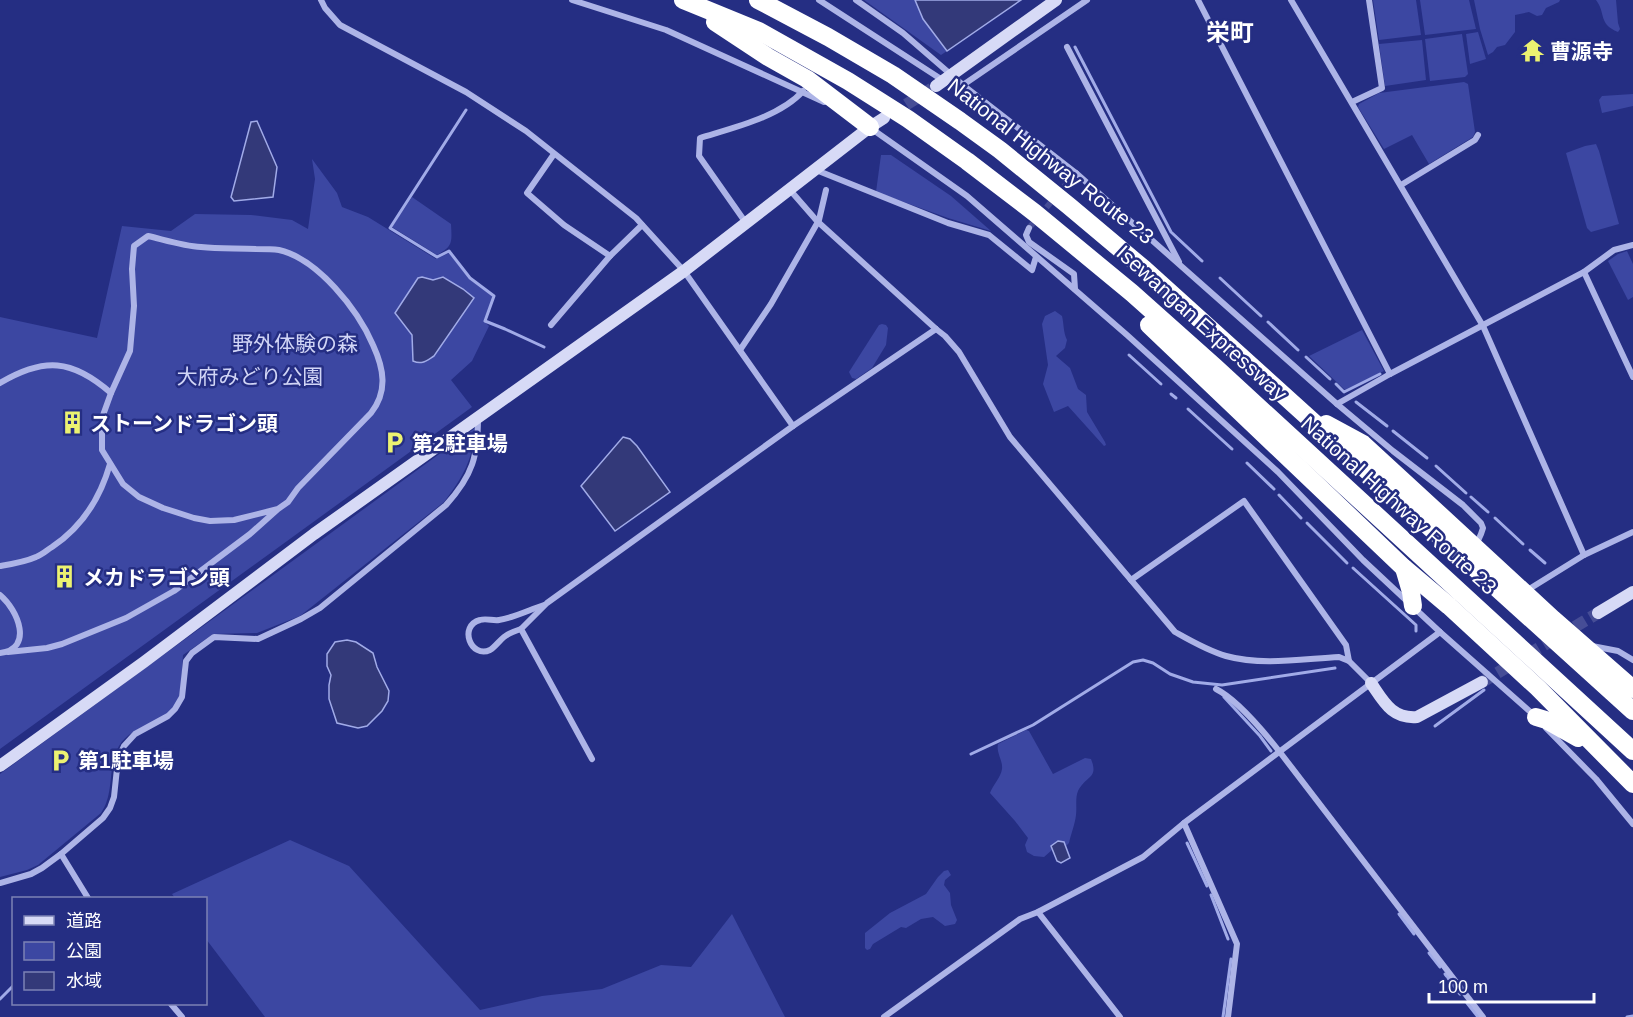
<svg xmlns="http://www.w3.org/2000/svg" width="1633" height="1017" viewBox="0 0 1633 1017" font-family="Helvetica,'Noto Sans JP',sans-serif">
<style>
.green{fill:#3c47a2;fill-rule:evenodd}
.water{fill:#333979;stroke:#a1abe8;stroke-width:1.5}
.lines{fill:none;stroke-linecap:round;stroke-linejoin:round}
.stream{stroke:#a1abe8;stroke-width:3}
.street-tunnel{stroke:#464d96;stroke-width:6;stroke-dasharray:6 3;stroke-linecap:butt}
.secondary-tunnel{stroke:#464d96;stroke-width:12;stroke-dasharray:12 6;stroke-linecap:butt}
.street{stroke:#adb4e7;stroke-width:6}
.secondary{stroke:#d7daf6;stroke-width:12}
.highway{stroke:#fff;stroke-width:18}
.labels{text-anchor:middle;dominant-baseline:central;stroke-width:5;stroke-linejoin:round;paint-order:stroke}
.poi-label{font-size:21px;font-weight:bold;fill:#fff;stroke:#252e83;text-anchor:start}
.street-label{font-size:21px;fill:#fff;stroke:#252e83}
.park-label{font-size:21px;fill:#d1d5f6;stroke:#252e83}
.quarter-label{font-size:24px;font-weight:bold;fill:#fff;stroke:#252e83}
</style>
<rect width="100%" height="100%" fill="#252e83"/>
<g class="green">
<path d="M864,0h51l8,19 24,32 -6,4z"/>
<path d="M1373,0h43l5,35 -42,5z"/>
<path d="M1420,0h49l7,29 -51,6z"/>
<path d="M1474,0h86l-1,2 -13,6 -4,7 -5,1 -8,-4 -14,3v17l-10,13 -8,2 -4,5 -5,3 -8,-26z"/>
<path d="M1596,0h20l2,23 2,6 -2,3c-20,-8 -12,-19 -22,-32z"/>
<path d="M1478,32l8,27 -16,5 -4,-30z"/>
<path d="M1462,34l6,40 -3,3 -35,4 -5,-42z"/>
<path d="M1422,40l4,40 -41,6 -6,-42z"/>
<path d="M1464,82l4,2 7,48 -2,5 -44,27 -17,-29 -28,14 -26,-42 1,-3 20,-11z"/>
<path d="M1633,94v12l-31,7 -3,-13 3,-4z"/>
<path d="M1596,144l3,7 20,73 -28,8 -4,-4 -21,-75 19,-7z"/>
<path d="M881,155h10l60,41 40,35 -43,-13 -72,-26z"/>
<path d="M312,159l25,34 5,14 26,10 68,42 13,-6 20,26 24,18 -9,24 5,5 -17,35 -21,19 21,27 -472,342v-432l97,21 25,-112 49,5 24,-17 56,1 25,3 16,2 16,9 7,-50zM422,277l11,3 41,18 -40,58 -9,6 -12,-1 -1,-26z"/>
<path d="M412,197l39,27c1,19 2,22 -14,31l-45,-28z"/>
<path d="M1627,251l6,13v33l-5,3 -20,-39 10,-7z"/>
<path d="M1055,311l7,5c2,8 1,16 5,24l-2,8 -9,8 14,12 8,21 8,6 1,17 18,30 1,3 -2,1 -36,-40 -14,6 -11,-28 5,-19 -6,-41 3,-8z"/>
<path d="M882,324l4,1 2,3 -2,17 -14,23 -16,11 -4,-1 -3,-6 30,-47z"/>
<path d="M1362,330l22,41 -39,19 -36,-34z"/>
<path d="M475,428c-2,32 -12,49 -31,74l-144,114 -43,17 -44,1 -30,21c-1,12 -1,30 -4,42 -9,28 -46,25 -60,49 -12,21 -4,47 -18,67l-63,52 -11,5 -27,7v-103z"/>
<path d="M1026,730l3,1 24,43 32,-16 6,1c8,20 -5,16 -13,32 -3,7 -1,16 -2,24 -1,9 -5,19 -7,28l-3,3 -2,-4 -13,4 1,4 -8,7 -10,-1 -7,-4 -2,-7 3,-7 -13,-17 -25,-28c3,-8 11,-16 12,-24 1,-9 -6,-16 -4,-25z"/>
<path d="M290,840l59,26 131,144 62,-14 60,-7 59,-24 30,2 41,-53 53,103h-520l-59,-78v-41h-31l-3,-4z"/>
<path d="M948,870l3,5 -6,5 -1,5 6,8 1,12 6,15 -2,4 -10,2 -12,-9 -12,2 -15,9 -5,-1 -28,17 -3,5 -3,1 -2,-2v-15l25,-20 36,-19 12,-17 6,-6z"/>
</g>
<g class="water">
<path d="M915,0h106l-74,51 -24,-32z"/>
<path d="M257,121l20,46 -4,30 -39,4 -3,-4 20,-75z"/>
<path d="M422,277l11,3 10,-3 20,12 11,9 -40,58c-8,5 -12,9 -21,5l-1,-26 -17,-22 23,-35z"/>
<path d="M623,437l7,2 7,7 33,46 -55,39 -34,-45z"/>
<path d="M347,640l9,2 17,11 4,14 12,24 -1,10 -6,10 -15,15 -9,2 -21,-5 -8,-24v-14l2,-10 -4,-9v-12l8,-12z"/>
<path d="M1058,841l6,1 6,16 -9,5 -4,-2 -6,-15z"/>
</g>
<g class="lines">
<g class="stream">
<path d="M1075,47l96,185 31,29"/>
<path d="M466,110l-76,118 47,29 12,-6 21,27 24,18 -9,25 20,8 39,18"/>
<path d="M1220,278l41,38"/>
<path d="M1268,322l30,28"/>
<path d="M1129,355l32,29"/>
<path d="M1306,357l24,22"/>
<path d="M1336,384l8,8 36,-18"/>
<path d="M1171,394l5,4"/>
<path d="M1356,402l31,24"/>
<path d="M1188,409l44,40"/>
<path d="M1393,431l34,27"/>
<path d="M1247,463l27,26"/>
<path d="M1436,466l30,27"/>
<path d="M1279,495l22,23"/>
<path d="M1471,497l17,15"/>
<path d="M1495,518l28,26"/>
<path d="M1307,523l40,40"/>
<path d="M1530,550l15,13"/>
<path d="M1353,568l63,57v6"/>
<path d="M1224,697l36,39 11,15"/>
<path d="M1435,726l49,-36"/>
<path d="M971,754l62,-29 100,-63 10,-2 10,3 17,11 23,8 29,3 113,-17"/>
<path d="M1187,843l20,43"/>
<path d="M1211,895l17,44"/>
<path d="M1399,914l15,20"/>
<path d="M1429,953l11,14"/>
<path d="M1445,974l15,20"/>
<path d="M0,999l14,-14"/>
<path d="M1467,1003l11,14"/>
<path d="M1223,1017l8,-58"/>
<path d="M1627,1017l6,-1"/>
</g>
<path class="street-tunnel" d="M1029,228l39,-46"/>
<g class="secondary-tunnel">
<path d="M891,114l45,-28"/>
<path d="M1482,682l116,-69"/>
</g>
<g class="street">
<path d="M321,0l4,8 15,17 126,67 60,39 110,87 48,53 109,155"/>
<path d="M572,0l94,30 158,72"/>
<path d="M819,0l125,81"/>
<path d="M856,0l47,33 60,52 113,88 261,231 56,47 70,54 18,18 2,5 -2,6 -5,11"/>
<path d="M1198,0l192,374"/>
<path d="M1291,0l192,326 101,229"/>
<path d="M1067,47l112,215"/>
<path d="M963,85l124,-85"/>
<path d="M1352,102l30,-14 -13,-88"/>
<path d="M872,129l95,67 160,139 151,137 85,88 77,72 95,84"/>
<path d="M554,154l-27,39 37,32 46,31"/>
<path d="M816,170l132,53 41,12 43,35 4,-13"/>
<path d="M1068,182l8,-9"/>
<path d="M1401,185l74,-45 3,-5"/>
<path d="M790,190l27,31 119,108 9,7 14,16 51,85 165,195c16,9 33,19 51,24 36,10 76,3 113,1l10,4 22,22"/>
<path d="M746,223l-47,-67 1,-18c32,-10 80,-21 103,-47"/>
<path d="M1029,228l-3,7 3,7 45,32 1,15"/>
<path d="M1584,272l49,105"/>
<path d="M551,325l59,-69 32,-31"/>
<path d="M740,350l31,-46 48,-84 7,-30"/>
<path d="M0,383c44,-26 72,-24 111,10"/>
<path d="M1337,404l53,-30 194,-102 30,-22 19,-5"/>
<path d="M0,566c12,-2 25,-4 36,-9 6,-2 11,-7 16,-10 30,-20 48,-48 58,-83"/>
<path d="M1131,580l113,-79 102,144 3,16"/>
<path d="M1526,591l58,-36 49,-23"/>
<path d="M0,595c18,15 34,54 0,58"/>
<path d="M521,629c-6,2 -12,4 -17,8 -5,4 -9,10 -14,13 -19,9 -32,-24 -10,-30 6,-2 13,1 19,0 14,-2 32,-11 45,-15"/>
<path d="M1592,646l26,5 15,9"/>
<path d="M8,652l39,-4 15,-4 64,-26 48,-27 76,-57 28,-25 10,-7 10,-14 73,-75c17,-22 13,-44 2,-68 -15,-35 -55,-86 -94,-95 -7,-1 -16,-1 -23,-1 -18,-1 -37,0 -55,-2 -18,-1 -36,-7 -53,-11l-14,10 -2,23 2,37 -4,45 -19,42 -9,25v32l21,34 16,13 24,11 31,10 16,3 24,-1 44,-11"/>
<path d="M1216,689c22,11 48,43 63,62l204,266"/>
<path d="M1546,728l50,51 37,45"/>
<path d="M592,759l-71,-130 26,-26 246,-177 143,-97"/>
<path d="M1184,823l53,121 -9,73"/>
<path d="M61,854l27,44"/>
<path d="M0,883l31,-9 11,-6 19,-14 42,-36 7,-10 4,-11 4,-38 6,-13 11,-12 33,-18 7,-7 7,-12 4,-36 6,-8 22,-16 44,2 43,-20 19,-11 126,-103c27,-30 32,-49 32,-88"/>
<path d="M1038,912l82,105"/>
<path d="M171,1004l11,13"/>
<path d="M884,1017l136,-98 18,-7 105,-55 41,-34 256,-191"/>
</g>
<g class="secondary">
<path d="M936,86l120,-86"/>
<path d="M1598,613l35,-21"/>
<path d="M1371,683c13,19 21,36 46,34l65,-35"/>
<path d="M0,766l144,-104 170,-128 370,-263 186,-144 14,-9"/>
</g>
<g class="highway">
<path d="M683,0l76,31 89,50 60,38 59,42 68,52 97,80 83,74 418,384"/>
<path d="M758,0l70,37 65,38 67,46 40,29 69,56 75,63 489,442"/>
<path d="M715,22l53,35 39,22 63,48"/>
<path d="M1149,325l255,243 45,38 89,82 95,96"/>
<path d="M1326,424l37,20 190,175 80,70"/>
<path d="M1404,568l7,24 2,14"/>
<path d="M1536,717l10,3 32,18"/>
</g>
</g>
<defs>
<symbol id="temple-bare" viewBox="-9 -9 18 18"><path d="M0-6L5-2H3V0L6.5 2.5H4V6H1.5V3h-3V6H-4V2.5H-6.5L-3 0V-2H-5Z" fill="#ecf271" stroke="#252e83" stroke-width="2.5" paint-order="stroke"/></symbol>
<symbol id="building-bare" viewBox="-9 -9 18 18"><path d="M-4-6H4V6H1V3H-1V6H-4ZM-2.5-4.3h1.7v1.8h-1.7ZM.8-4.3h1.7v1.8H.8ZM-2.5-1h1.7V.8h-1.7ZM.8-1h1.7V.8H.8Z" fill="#ecf271" stroke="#252e83" stroke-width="2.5" paint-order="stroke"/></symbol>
<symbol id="parking-bare" viewBox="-9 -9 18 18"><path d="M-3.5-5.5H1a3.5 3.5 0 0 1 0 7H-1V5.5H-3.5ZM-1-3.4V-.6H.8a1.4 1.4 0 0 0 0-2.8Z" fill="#ecf271" stroke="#252e83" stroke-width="2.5" paint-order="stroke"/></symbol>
</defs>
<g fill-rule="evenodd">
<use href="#temple-bare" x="1516" y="34" width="33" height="33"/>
<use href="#building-bare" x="56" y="406" width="33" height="33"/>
<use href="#parking-bare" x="378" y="426" width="33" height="33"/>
<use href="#building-bare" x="48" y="560" width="33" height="33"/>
<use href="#parking-bare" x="44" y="744" width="33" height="33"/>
</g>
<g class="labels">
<g class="poi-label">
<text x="1550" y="51">曹源寺</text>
<text x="90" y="423">ストーンドラゴン頭</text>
<text x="412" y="443">第2駐車場</text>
<text x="83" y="577">メカドラゴン頭</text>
<text x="78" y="760">第1駐車場</text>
</g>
<g class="street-label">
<text transform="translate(1051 161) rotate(38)">National Highway Route 23</text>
<text transform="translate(1202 323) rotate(42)">Isewangan Expressway</text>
<text transform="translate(1399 505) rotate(42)">National Highway Route 23</text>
</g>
<g class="park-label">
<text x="295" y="343">野外体験の森</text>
<text x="250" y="376">大府みどり公園</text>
</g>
<g class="quarter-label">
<text x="1230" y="32">栄町</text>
</g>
</g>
<rect x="12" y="897" width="195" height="108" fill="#252e83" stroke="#7c82b5" stroke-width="1.5"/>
<rect x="24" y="916" width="30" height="9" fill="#d7daf6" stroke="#7c82b5" stroke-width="1.5"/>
<text x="66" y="927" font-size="18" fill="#ffffff">道路</text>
<rect x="24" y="942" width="30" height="18" fill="#3c47a2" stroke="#7c82b5" stroke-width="1.5"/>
<text x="66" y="957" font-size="18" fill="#ffffff">公園</text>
<rect x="24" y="972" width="30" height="18" fill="#333979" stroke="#7c82b5" stroke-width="1.5"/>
<text x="66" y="987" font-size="18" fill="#ffffff">水域</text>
<path d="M1429 993v9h165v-9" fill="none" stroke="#ffffff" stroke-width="3"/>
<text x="1438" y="993" font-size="18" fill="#ffffff" stroke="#252e83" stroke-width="4.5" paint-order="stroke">100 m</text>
</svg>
